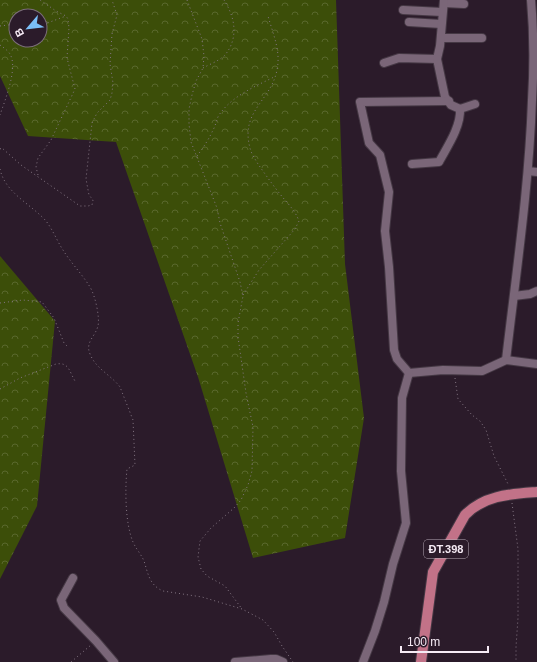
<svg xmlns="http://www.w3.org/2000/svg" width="537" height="662" viewBox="0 0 537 662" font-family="Arial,sans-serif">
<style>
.forest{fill:url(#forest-crowns);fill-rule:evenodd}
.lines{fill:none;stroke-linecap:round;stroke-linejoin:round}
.minor-casing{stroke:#453844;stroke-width:10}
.major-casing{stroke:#453844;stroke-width:12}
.path{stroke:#857784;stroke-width:1;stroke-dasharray:1 3;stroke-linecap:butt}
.minor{stroke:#7a6678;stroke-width:8}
.major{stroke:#c27288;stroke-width:10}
.labels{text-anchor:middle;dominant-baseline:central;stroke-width:3.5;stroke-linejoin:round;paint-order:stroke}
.shield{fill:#2b1b2a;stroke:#b9adb8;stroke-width:1}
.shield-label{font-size:11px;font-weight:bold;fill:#f6ebf5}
</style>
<defs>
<pattern id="forest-crowns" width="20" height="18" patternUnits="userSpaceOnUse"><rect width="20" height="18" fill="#3c4e09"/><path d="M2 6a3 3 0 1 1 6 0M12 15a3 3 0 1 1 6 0" fill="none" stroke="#59682d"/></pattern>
</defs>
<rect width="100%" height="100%" fill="#2b1b2a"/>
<g class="forest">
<path d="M0,0h336l9,264 19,154 -19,120 -92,20 -55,-181 -82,-235 -88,-6 -28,-60zM16,16h24v24h-24z"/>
<path d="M0,256l55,65 -18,185 -37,73z"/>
</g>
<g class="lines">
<defs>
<g id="minor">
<path d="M444,3l20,1"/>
<path d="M403,10l39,2"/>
<path d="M409,22l32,2"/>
<path d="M441,38h41"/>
<path d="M384,63l15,-5 38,1 3,-13 4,-46"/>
<path d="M460,109l15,-5"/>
<path d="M412,164l27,-2c8,-15 22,-35 21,-53l-9,-4 -6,-8 -8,-38"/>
<path d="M528,171l9,1"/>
<path d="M514,296l16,-2 7,-3"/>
<path d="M506,360c10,-86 23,-173 26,-260 2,-33 2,-66 -1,-100"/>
<path d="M409,373l-12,-14 -3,-9 -5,-83 -4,-36 4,-39 -9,-37 -11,-12 -9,-41 89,-1"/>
<path d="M409,373l34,-3 39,1 24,-11 31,4"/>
<path d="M73,578l-12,22 3,8 32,33 18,21"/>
<path d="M235,662l36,-3h5l7,3"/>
<path d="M363,662l12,-31 9,-29 9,-38 13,-41 -5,-52 1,-73 7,-25"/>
</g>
<path id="major" d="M421,662l12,-90 32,-57c19,-20 46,-21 72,-23"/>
</defs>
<use href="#minor" class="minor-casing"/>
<use href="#major" class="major-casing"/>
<g class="path">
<path d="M187,0l15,39 2,17 -1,12 -7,13 -4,14 -3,14v15l2,18 26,66 3,15 20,59 3,14 -5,27v14l8,56 7,34 -1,44 -4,14 -7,15 -7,8 -23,20 -11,13 -2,16 3,12 6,7 18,10 17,23"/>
<path d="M40,25l10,-3 16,-6"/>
<path d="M0,26l16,-2"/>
<path d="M0,45c4,3 9,6 11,11 6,15 -6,44 -11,59"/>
<path d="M203,68c7,-4 16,-7 22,-13 14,-17 10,-38 -1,-55"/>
<path d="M0,149l2,-1 19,17 59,41h8l4,-1 1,-5 -4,-5 -3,-16 6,-56 5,-10 13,-13 2,-7 1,-10 -3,-19 2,-30 5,-19 -5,-15"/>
<path d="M197,156c6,-8 12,-17 16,-26 3,-5 3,-10 6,-15 13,-19 35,-28 55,-38"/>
<path d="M0,169c5,24 31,35 46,52 7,9 11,20 17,29 8,13 19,24 27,37 5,8 10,30 8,39 -3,11 -13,16 -8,28 6,15 21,21 30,33l13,33 2,45 -8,4c-2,20 -2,54 6,73 3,7 8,12 11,19 4,12 5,24 19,30l39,6 40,12 21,11 11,12 8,14 11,16"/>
<path d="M38,175l-2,-8 2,-9 13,-18 24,-51 -8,-31 2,-30 -1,-9 -2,-3 -10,-5 -16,-11"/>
<path d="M243,295l16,-25 36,-41 4,-8c-4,-11 -12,-18 -19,-27 -8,-10 -15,-20 -22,-30 -3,-5 -7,-11 -8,-16 -10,-37 21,-47 27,-78 4,-19 -4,-36 -9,-54"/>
<path d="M0,303l23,-3 19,2 12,16 10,25 3,3"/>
<path d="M455,378l3,21 14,16 8,6 6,9 8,26 15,30"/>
<path d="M0,389l20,-11 36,-14c13,-2 13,7 19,17"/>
<path d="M512,503l6,46v69l-2,29v15"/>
<path d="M71,662l20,-17"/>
</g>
<use href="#minor" class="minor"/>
<use href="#major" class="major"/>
</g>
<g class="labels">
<rect class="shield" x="424" y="540" width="44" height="18" rx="3"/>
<g class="shield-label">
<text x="446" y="549">ĐT.398</text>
</g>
</g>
<g transform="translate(28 28) rotate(242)"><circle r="19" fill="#2b1b2a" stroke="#7c6e7b"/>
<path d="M0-3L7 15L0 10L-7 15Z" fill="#7abff8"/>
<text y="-6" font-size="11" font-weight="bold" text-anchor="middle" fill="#f6ebf5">B</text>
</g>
<path d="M401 646v6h87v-6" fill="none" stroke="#f6ebf5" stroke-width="2"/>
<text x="407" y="646" font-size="12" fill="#f6ebf5" stroke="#2b1b2a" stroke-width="3" paint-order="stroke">100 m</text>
</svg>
